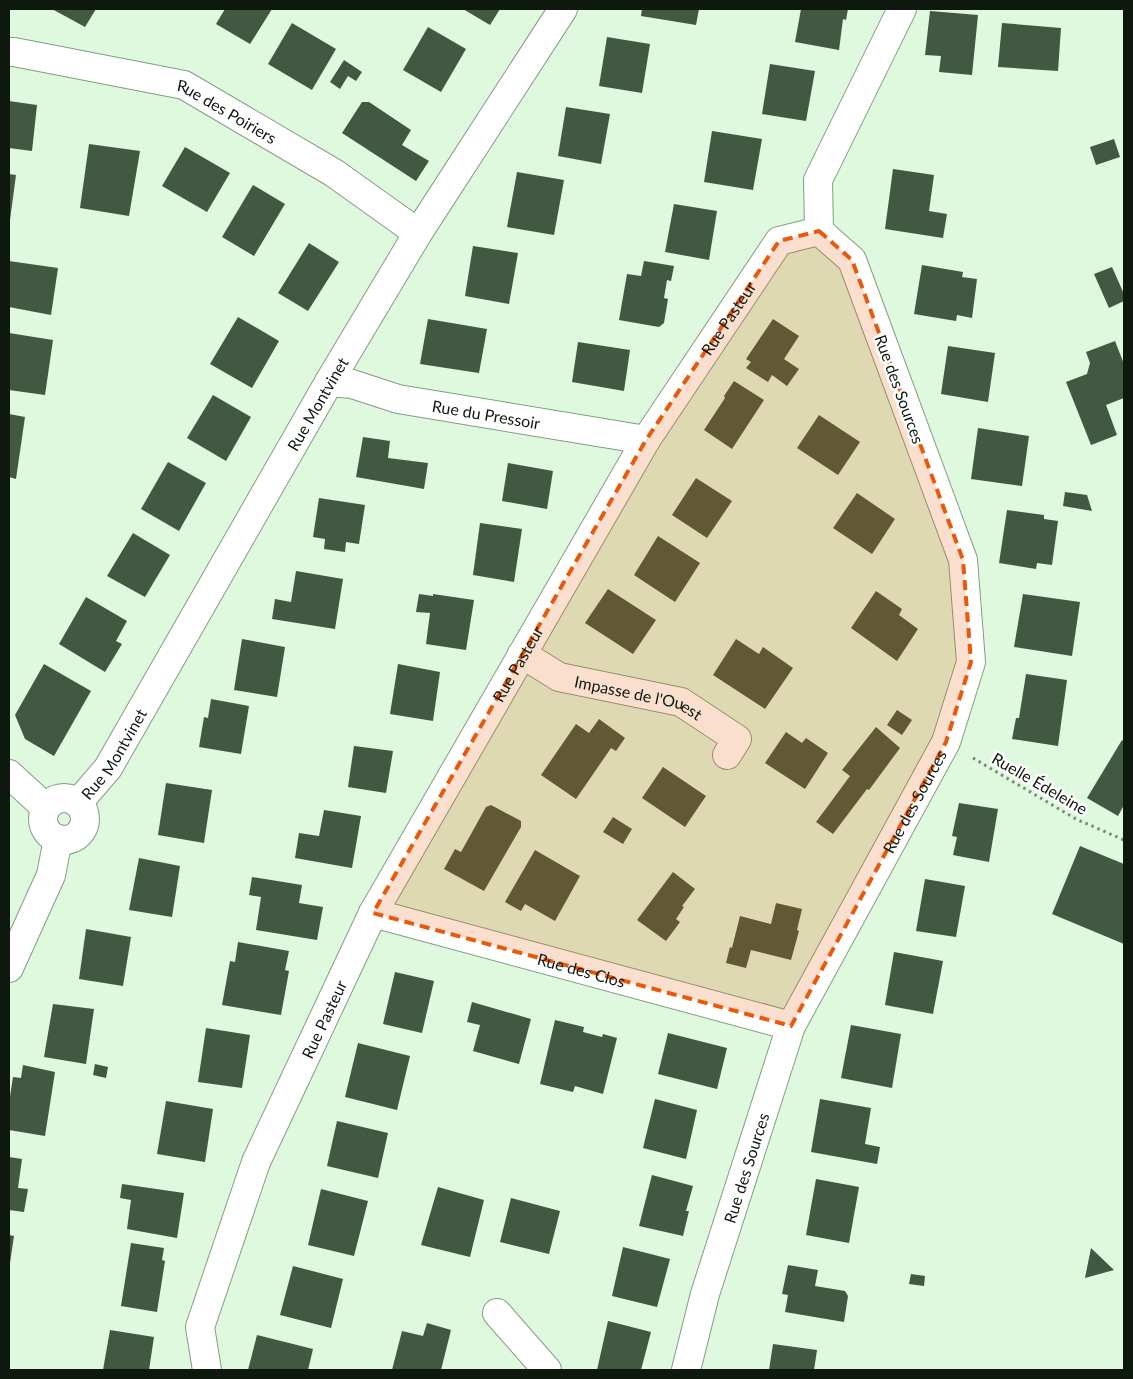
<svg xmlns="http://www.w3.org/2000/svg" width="1133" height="1379" viewBox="0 0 1133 1379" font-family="Lato,sans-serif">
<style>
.building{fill:#415841}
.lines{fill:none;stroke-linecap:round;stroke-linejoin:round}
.minor-casing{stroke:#839d83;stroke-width:30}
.path{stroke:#788b79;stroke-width:3;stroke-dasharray:2.5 4;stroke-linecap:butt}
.minor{stroke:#fff;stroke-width:28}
.marked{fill:#e8590c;fill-opacity:0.2;stroke:#e8590c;stroke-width:4;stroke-dasharray:10 6;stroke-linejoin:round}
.labels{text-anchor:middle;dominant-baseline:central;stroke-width:5;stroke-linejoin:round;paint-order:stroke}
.street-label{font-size:16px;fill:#0e180f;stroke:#fff}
</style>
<rect width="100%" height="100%" fill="#def9de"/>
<g class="building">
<path d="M52,9h44l-11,18z"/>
<path d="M225,9h47l-22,35 -34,-20z"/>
<path d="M463,9h37l-10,16z"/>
<path d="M642,9h57l-3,16 -55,-9z"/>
<path d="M801,9h47l-2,11 -3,-1 -4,31 -44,-8z"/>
<path d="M930,11l48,4 -6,60 -33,-3 2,-16 -16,-1z"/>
<path d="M292,23l44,26 -24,41 -44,-26z"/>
<path d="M1002,23l59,5 -3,43 -60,-4z"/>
<path d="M428,27l38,22 -25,43 -38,-22z"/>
<path d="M607,37l43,7 -8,49 -43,-7z"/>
<path d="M344,60l18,12 -6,9 -8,-5 -8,13 -10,-7z"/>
<path d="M770,64l45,7 -9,50 -44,-7z"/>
<path d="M9,101l28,4 -5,46 -23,-3z"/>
<path d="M362,102h7l42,28 -9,15 27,16 -13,20 -74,-48z"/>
<path d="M566,107l44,7 -9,50 -43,-8z"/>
<path d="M712,131l50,8 -9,51 -49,-8z"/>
<path d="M1114,139l6,18 -24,8 -6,-18z"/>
<path d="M89,144l51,7 -11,65 -49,-8z"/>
<path d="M185,147l45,26 -23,39 -45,-26z"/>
<path d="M893,169l41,6 -5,36 18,3 -4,24 -58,-9z"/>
<path d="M517,172l47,8 -10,55 -47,-8z"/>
<path d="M9,174l7,1 -6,45h-1z"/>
<path d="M253,185l32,19 -31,52 -32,-19z"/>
<path d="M674,204l43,7 -8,49 -44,-8z"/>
<path d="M309,243l30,19 -31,49 -30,-18z"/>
<path d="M473,246l45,7 -9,51 -44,-8z"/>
<path d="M9,261l49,7 -7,47 -42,-8z"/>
<path d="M644,261l30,5 -3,15 -4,-1 -3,18 4,1 -4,24 -5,4 -40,-7 8,-46 14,2z"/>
<path d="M922,265l41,7 -1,5 15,2 -5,39 -15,-3 -1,6 -42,-7z"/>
<path d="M1112,267l12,27v7l-15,7 -15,-34z"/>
<path d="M238,317l41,24 -27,47 -42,-24z"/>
<path d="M428,319l59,10 -8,44 -59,-9z"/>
<path d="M773,319l26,17 -15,23 15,10 -12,17 -15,-11 -4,7 -22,-14 5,-6 -5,-3z"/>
<path d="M9,333l44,7 -8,55 -36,-5z"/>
<path d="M1115,341l9,23v34l-18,7 11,30 -26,10 -25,-63 21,-8 3,-11 -4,-11z"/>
<path d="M578,342l52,8 -6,41 -52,-9z"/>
<path d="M948,346l47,7 -7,49 -47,-8z"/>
<path d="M734,381l30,19 -32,49 -28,-19 21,-32 -1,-2z"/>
<path d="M213,395l38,22 -25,44 -39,-23z"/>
<path d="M9,414l16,3 -9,62 -7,-2z"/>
<path d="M819,415l41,27 -22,33 -41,-27z"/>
<path d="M978,428l51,8 -7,50 -51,-7z"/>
<path d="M363,437l27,4 -2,17 40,5 -4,26 -68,-12z"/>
<path d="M168,462l38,21 -27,48 -38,-22z"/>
<path d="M508,463l45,8 -6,38 -45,-8z"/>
<path d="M696,478l36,23 -25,37 -35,-23z"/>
<path d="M1065,492l22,3 5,16 -29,-5z"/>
<path d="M857,493l38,26 -23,35 -39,-26z"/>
<path d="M319,498l46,7 -6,39 -13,-2 -1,10 -21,-3 1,-10 -12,-2z"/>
<path d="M1007,510l37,5v4l14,2 -6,44 -15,-2 -1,6 -37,-6z"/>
<path d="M480,523l42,6 -8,53 -41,-7z"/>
<path d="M133,533l37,22 -25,42 -38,-21z"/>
<path d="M658,536l42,27 -25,39 -41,-27z"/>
<path d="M296,571l47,8 -8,50 -63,-10 3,-20 16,3z"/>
<path d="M608,589l48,31 -23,34 -48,-31z"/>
<path d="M876,591l26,18 -3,6 19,14 -21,32 -46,-33z"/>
<path d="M419,594l14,2v-2l41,6 -8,50 -40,-6 4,-31 -14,-1z"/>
<path d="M1023,594l57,8 -8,54 -58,-9z"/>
<path d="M86,597l41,24 -11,20 6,3 -17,28 -46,-28z"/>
<path d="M242,639l43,8 -8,50 -43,-7z"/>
<path d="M736,639l23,15 4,-7 30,21 -28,41 -52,-34z"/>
<path d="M44,664l47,27 -37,65 -29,-17 -10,-24z"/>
<path d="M398,664l42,8 -7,49 -43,-7z"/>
<path d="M1026,674l41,6 -9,66 -46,-7 4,-21h3z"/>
<path d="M211,699l38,7 -8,48 -42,-7 5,-30 4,1z"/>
<path d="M897,710l15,10 -10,15 -15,-10z"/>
<path d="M599,719l26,19 -9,13 -5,-3 -35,51 -35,-24 35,-51 13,9z"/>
<path d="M876,727l24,21 -31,42 -2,-1 -34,45 -17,-12 34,-46 -8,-6z"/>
<path d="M786,732l16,11 4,-5 22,15 -23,36 -40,-26z"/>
<path d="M1122,740l2,2v63l-6,11 -31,-18z"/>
<path d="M354,746l39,5 -7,42 -38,-6z"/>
<path d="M663,767l43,29 -21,31 -43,-29z"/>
<path d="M166,783l46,7 -8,53 -46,-8z"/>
<path d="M959,803l39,6 -9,53 -36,-7 4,-18 -5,-1z"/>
<path d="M491,805l30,16v6l-37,64 -40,-22 11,-20 6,3 25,-45z"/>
<path d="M324,810l37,6 -9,52 -57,-10 4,-25 20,3z"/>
<path d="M613,817l19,12 -9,15 -20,-12z"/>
<path d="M1080,846l44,18v80l-72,-30z"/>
<path d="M535,850l45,26 -25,45 -30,-17 -4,7 -16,-9z"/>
<path d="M139,858l41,8 -8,51 -43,-7z"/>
<path d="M673,872l22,17 -13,17 2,1 -8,12 4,3 -14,19 -29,-21z"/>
<path d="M252,877l50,8 -3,18 24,4 -6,33 -61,-10 5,-33 -12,-2z"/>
<path d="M925,879l40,7 -9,51 -40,-6z"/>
<path d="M776,903l26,6 -5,21 2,1 -8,29 -40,-10 -5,18 -20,-5 4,-16 2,1 8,-32 31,8z"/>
<path d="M86,929l45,8 -8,49 -44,-7z"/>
<path d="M238,942l51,9 -4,19 4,1 -8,44 -59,-10 8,-44 5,1z"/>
<path d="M894,952l49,9 -10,53 -48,-9z"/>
<path d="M395,972l39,9 -12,52 -39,-9z"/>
<path d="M472,1002l59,17 -12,45 -46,-13 7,-26 -13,-3z"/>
<path d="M53,1004l41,5 -8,55 -42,-7z"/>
<path d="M555,1020l29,7 -1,5 19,5 1,-3 14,4 -14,56 -28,-8 -2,6 -33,-8z"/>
<path d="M851,1025l50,9 -9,54 -51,-10z"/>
<path d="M206,1028l44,7 -8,53 -44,-6z"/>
<path d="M668,1033l59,15 -10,41 -59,-15z"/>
<path d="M358,1043l52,13 -13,54 -52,-13z"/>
<path d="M95,1064l13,3 -2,11 -13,-3z"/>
<path d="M23,1065l32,7 -10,64 -36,-6v-27l4,-26 8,1z"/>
<path d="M655,1099l42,11 -11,49 -43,-11z"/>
<path d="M820,1099l51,9 -6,36 15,3 -3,17 -66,-12z"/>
<path d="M166,1101l47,8 -8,53 -48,-8z"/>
<path d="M337,1121l51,12 -10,45 -51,-12z"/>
<path d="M9,1157l13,2 -4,29 10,1 -4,23 -15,-2z"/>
<path d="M652,1175l41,11 -7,25h3l-6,25 -44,-10z"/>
<path d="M816,1179l43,8 -10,56 -43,-8z"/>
<path d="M122,1184l62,9 -7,45 -50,-9 4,-29 -11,-2z"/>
<path d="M438,1187l46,13 -14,57 -49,-12z"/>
<path d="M321,1189l47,12 -14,55 -46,-11z"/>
<path d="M511,1198l49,13 -11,43 -49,-12z"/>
<path d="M9,1235l5,1 -4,27 -1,-1z"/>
<path d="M131,1243l33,5 -2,12 3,1 -8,51 -36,-6z"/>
<path d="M623,1247l47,12 -13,48 -45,-11z"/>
<path d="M1091,1248l23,22 -29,8z"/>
<path d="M788,1265l30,5 -3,16 30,5 3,5 -4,26 -59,-10 3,-17 -6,-1z"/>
<path d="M293,1266l50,13 -12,49 -51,-13z"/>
<path d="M911,1274l14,2 -1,10 -15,-2z"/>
<path d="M608,1321l43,11 -10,38h-44z"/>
<path d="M427,1323l24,7 -10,40h-49l10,-39 21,5z"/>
<path d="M110,1330l44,7 -5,33h-46z"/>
<path d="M257,1335l56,14 -5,21h-60z"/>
<path d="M773,1344l44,6 -3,20h-45z"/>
</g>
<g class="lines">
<defs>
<g id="minor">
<path id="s1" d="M9,52h5l170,33 150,88 84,60"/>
<path d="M819,231l-1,-51 84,-171"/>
<path id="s2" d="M329,382l23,2 46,15 248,41"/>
<path id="s3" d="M522,654l37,23 122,25 56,37 -10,16"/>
<path d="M9,774l37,34"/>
<circle cx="64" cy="819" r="21"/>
<path id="s4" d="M78,803l30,-35 221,-386 89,-149 145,-224"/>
<path id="s5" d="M373,913l418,113"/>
<path d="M9,968l42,-93 7,-36"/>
<path d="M497,1313l50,57"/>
<path id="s6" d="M207,1370l-7,-43 56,-165 117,-249 273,-473 133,-199 40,-10"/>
<path id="s7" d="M686,1370l19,-76 86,-268 155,-284 25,-80 -8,-102 -111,-300 -33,-29"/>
</g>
</defs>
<use href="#minor" class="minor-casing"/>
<path class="path" d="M973,758l103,61 48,21"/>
<use href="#minor" class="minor"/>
</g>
<path class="marked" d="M819,231l33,29 111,300 8,102 -25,80 -155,284 -418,-113 273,-473 133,-199z"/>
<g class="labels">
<g class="street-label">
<text stroke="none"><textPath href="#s1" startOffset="228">Rue des Poiriers</textPath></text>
<text stroke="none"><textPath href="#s6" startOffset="1186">Rue Pasteur</textPath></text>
<text transform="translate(900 389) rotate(70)">Rue des Sources</text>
<text stroke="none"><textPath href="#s4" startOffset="466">Rue Montvinet</textPath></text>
<text stroke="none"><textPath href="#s2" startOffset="161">Rue du Pressoir</textPath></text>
<text stroke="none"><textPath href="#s6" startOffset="781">Rue Pasteur</textPath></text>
<text stroke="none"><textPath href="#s3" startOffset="126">Impasse de l'Ouest</textPath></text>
<text stroke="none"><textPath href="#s4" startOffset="61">Rue Montvinet</textPath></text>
<text transform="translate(1040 783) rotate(30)">Ruelle Édeleine</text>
<text stroke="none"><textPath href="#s7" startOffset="616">Rue des Sources</textPath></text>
<text stroke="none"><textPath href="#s5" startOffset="216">Rue des Clos</textPath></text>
<text stroke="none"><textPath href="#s6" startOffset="376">Rue Pasteur</textPath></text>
<text stroke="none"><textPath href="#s7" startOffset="211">Rue des Sources</textPath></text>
</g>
</g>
<rect width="1133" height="1379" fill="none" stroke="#0e180f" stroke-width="20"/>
</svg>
